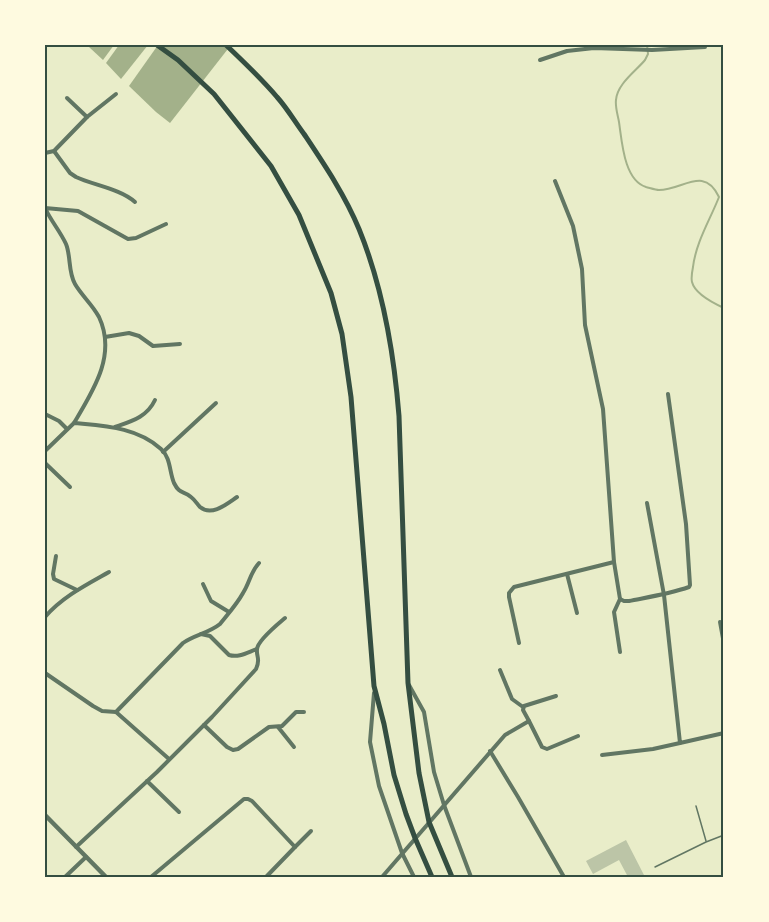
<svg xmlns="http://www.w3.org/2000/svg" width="769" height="922" viewBox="0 0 769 922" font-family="'PT Sans',sans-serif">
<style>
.water{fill:#a3b18a}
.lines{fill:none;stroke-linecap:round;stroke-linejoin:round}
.stream{stroke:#a3b18a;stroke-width:2}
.building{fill:#bcc5a7}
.service{stroke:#617663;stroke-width:1.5}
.minor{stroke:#617663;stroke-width:4}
.tertiary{stroke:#617663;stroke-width:4.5}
.secondary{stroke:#344e41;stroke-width:5}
.neatline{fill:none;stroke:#344e41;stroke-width:2}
</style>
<rect width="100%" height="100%" fill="#e9edc9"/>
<g class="water">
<path d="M91,45h23l-11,15 -14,-13z"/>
<path d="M119,45h29l-27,34 -15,-16z"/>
<path d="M158,45h73l-61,78 -14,-11 -27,-26z"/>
</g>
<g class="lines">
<path class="stream" d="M647,45l1,9 -3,6c-9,11 -28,24 -29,40 -1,7 2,16 3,22 3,20 5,58 27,65 4,1 10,3 13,3 24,0 45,-25 60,7 -9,23 -23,45 -26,70 -1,5 -2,11 -1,15 3,12 21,21 32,26"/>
</g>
<path class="building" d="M626,840l19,37h-17l-9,-17 -26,14 -7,-13z"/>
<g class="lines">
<g class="service">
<path d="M696,806l10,35"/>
<path d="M655,867l51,-25 18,-7"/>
</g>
<g class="minor">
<path d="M540,60l27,-9 27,-3 58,2 53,-3v-2"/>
<path d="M67,98l20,19"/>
<path d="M54,151l16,22 6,4c17,8 45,12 59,25"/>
<path d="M45,153l9,-2 33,-34 29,-23"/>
<path d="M555,181l18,45 9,43 3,56 18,84 11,153 6,37 -6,13 6,40"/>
<path d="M105,337l24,-4 10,3 14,10 27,-2"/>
<path d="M45,414l14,7 8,8"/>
<path d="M74,423c19,-32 43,-68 25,-106 -7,-13 -17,-21 -24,-33 -7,-12 -4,-28 -9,-40 -6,-13 -15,-23 -21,-36l33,3 50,28 8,-1 30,-14"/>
<path d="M115,427c17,-6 32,-10 40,-27"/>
<path d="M45,451l29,-28c30,3 63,4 87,26 10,9 8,22 13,34 6,12 9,7 17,14 4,3 6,7 9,10 12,10 28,-4 37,-10"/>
<path d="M163,452l53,-49"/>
<path d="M45,463l25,24"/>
<path d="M647,503l17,92 16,148 44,-10"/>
<path d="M56,556l-3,18 1,5 23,11"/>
<path d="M567,574l10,39"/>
<path d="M203,584l8,17 18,11"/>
<path d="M620,599l4,2h5c20,-4 40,-7 60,-14l1,-2 -4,-61 -18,-130"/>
<path d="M45,617c17,-20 41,-32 64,-45"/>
<path d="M720,622l4,22"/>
<path d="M201,634l9,2 19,19c10,3 19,-3 28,-6"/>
<path d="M519,643l-10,-46v-4l5,-6 100,-25"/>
<path d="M500,670l12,29 11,8"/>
<path d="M45,673l48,33 9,5 14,1 53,47"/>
<path d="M409,685l15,27 10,60 10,33 27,72"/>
<path d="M374,693l-4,49 9,44 23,67 12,24"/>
<path d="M116,712l67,-69c11,-8 26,-10 37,-19 8,-10 17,-20 23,-31 7,-11 7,-20 16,-30"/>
<path d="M529,721l-6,-11 1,-4 32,-10"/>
<path d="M204,725l23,22 6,3 5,-1 31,-22 13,-1 14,-14h8"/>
<path d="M278,727l16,20"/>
<path d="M490,751l28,46 46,80"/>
<path d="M602,755l51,-6 27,-6"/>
<path d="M147,781l32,31"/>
<path d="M76,847l81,-75 55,-55 44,-48c5,-10 0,-12 1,-20 1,-9 21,-25 28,-31"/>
<path d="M295,847l16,-16"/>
<path d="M65,877l21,-20"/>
<path d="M151,877l93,-78h4l4,2 43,46 -29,30"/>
<path d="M382,877l123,-142 24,-14 13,26 5,2 31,-13"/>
</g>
<path class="tertiary" d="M45,815l61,62"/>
<g class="secondary">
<path d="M157,45l21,15 36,34 57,72 28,49 32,78 11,41 9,63 23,289 10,38 10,51 12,39 9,24 17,39"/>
<path d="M226,45c18,17 35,33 51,52 10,11 18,25 27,37 20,30 41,61 55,95 24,59 35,124 40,187l9,267 11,90 10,49 23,55"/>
</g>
</g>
<rect width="769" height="922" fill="none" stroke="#fefae0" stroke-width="93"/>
<rect x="46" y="46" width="676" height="830" class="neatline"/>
</svg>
